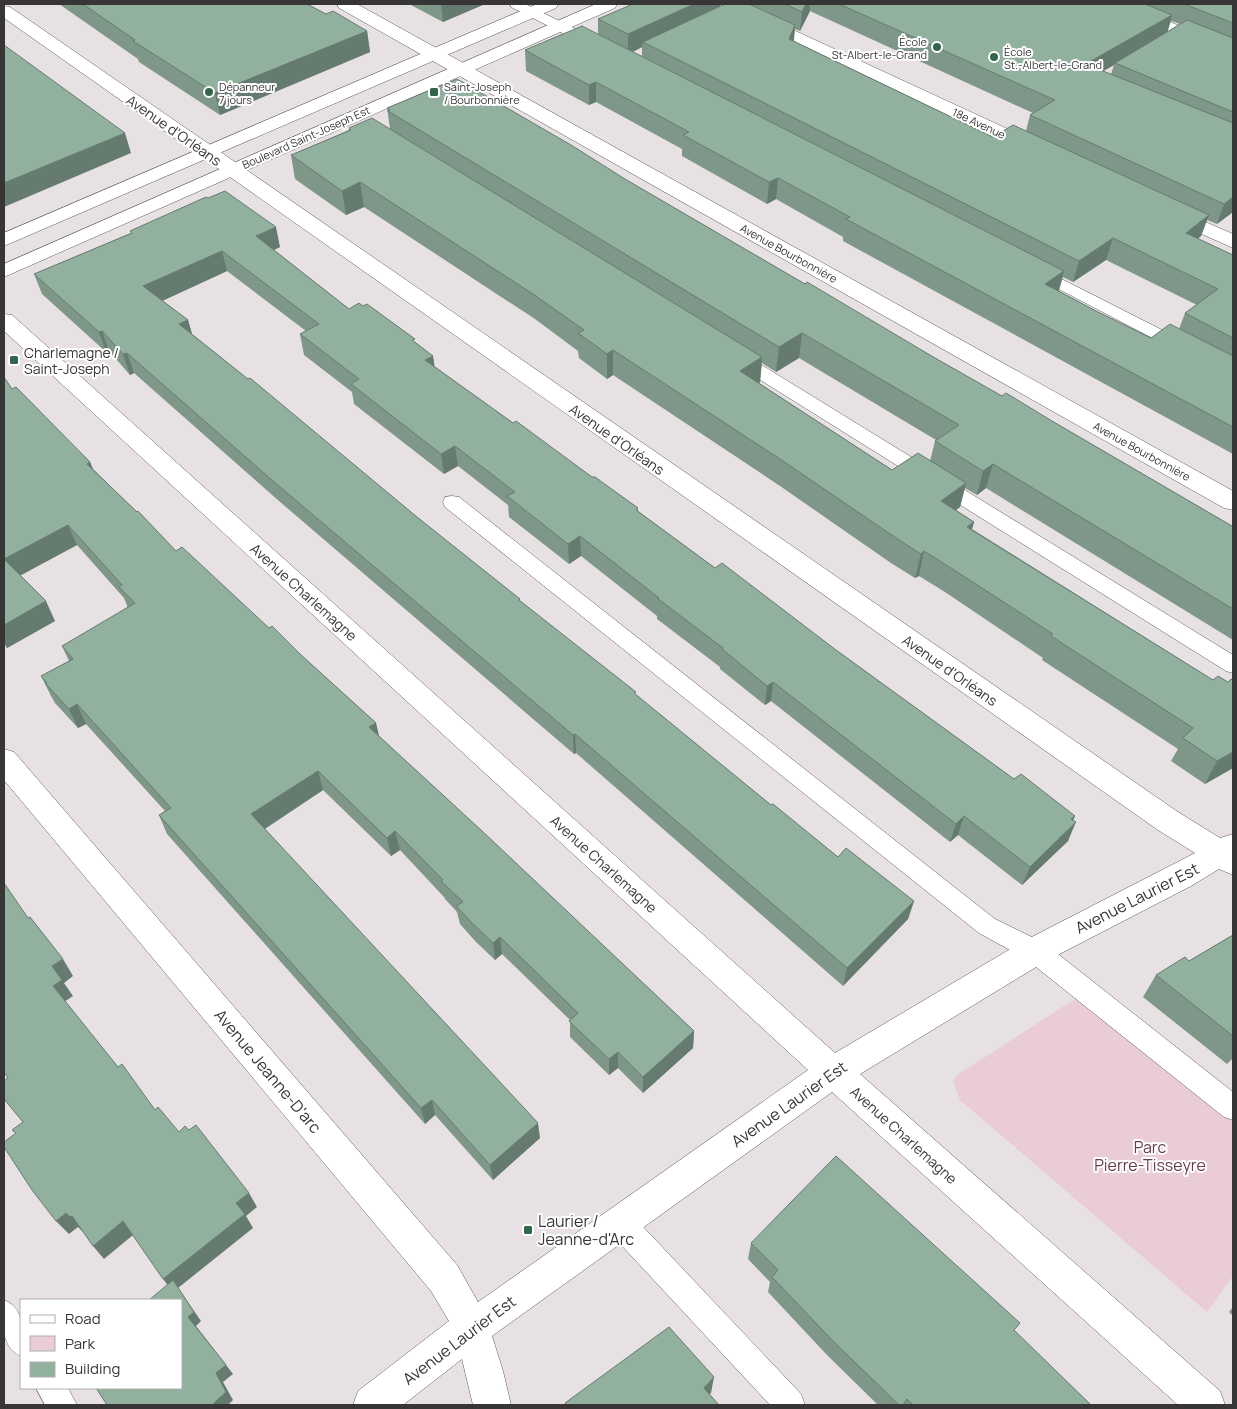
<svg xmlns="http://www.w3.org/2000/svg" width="1237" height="1409" viewBox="0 0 1237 1409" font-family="Manrope,sans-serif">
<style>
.green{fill:#e9ccd8}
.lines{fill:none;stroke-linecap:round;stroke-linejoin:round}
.service-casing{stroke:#605a5c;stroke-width:1}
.minor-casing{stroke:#605a5c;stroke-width:1}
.secondary-casing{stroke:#605a5c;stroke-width:1}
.service{fill:#fff;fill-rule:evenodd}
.minor{fill:#fff;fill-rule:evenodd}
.secondary{fill:#fff;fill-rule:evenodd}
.wall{fill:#7e9788;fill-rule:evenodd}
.shaded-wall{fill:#667b6f}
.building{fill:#92b09e;stroke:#667b6f}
.poi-dot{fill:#31664b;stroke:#fff;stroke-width:2}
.labels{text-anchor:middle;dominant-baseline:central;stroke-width:4;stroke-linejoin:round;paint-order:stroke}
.far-poi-label{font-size:11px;fill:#373536;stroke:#fff;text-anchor:start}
.far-street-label{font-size:11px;fill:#373536;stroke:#fff}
.street-label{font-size:14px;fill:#373536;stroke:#fff}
.poi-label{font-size:14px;fill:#373536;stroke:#fff;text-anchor:start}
.near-street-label{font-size:16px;fill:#373536;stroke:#fff}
.near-park-label{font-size:16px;fill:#693b51;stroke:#fff}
.near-poi-label{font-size:16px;fill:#373536;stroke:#fff;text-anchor:start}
</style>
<rect width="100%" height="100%" fill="#e8e1e4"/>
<path class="green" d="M1081,995l152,124v157l-26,36 -247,-212 -7,-18 4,-7z"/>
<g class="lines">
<defs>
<g id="service">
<path d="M510,4h15l75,37 2,3 -2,3h-10l-79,-40z"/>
<path d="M1036,266l197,100v12l-6,-1 -197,-103 -2,-3 2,-3z"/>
<path d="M736,352l6,1 491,302v18l-7,-2 -496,-310 -3,-4 3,-4z"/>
<path d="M452,496l7,1 536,422 49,24 189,149v28l-9,-3 -198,-158 -47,-26 -534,-426 -2,-5 2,-5z"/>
<path d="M620,1209l10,4 171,181 4,11h-35l-160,-172 -4,-10 4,-10z"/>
<path d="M4,1300c23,9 18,35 17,56 -21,-9 -18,-34 -17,-56z"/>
<path d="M36,1388h32l9,17h-32z"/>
</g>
<g id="minor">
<path d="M337,4h20l876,487v19l-9,-2 -885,-500z"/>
<path d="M716,4h21l303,140 2,4 -2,4 -7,2 -7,-2 -308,-144z"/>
<path d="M1102,4h22l109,43v11l-129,-50z"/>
<path d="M4,6l6,1 1168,805 42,26 13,-4v41l-14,-6 -28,17 -145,75 -186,113 360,317 5,14h-47l-346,-313 -340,244 11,35 8,34h-38l-11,-46 -59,46h-50l5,-14 91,-70 -18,-30 -427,-511v-31l10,3 443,513 21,37 330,-232 -804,-739v-17l8,1 823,738 189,-112 171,-88 -37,-23 -1154,-812z"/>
<path d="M1171,207l62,27v14l-69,-31 -3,-4 3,-4z"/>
</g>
<g id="secondary">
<path d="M537,4h21l-2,4 -552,238v-13z"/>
<path d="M596,4h21l-2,4 -611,269v-13z"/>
</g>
</defs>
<use href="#service" class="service-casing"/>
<use href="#minor" class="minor-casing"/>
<use href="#secondary" class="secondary-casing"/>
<use href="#service" class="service"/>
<use href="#minor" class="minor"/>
<use href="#secondary" class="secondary"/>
</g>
<g class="wall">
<path d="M59,4h248l19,10 41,17 3,21 -150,63 -81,-53 -1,-3z"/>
<path d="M409,4h76l-42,18z"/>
<path d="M633,4h87v2l5,-2h508v208l-16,12 -10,-4 -6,16 -3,3 35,16v199l-390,-213v-4l-67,-38 -9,5 -85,-48v-7l-86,-47 -7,3 -63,-34 -1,-21 73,-16v-15zM810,11l223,102 -3,2 -4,16 -33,6 -199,-96 1,-12 5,2zM1171,21l9,3 -13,8zM642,47v9l-9,-4 2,-1zM1114,65l-3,9 -8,-3zM1106,260l91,45 -12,8 -6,16 -28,9 -53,-26 -39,-21 4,-14 10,5z"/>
<path d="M387,108l238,71 180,105 197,112 50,25 180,105 1,-1v115l-247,-152 -9,7 -12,-7 -5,19 -4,3 18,12 -2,7 241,151 20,88 -28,16 -34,-23 7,-12 -136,-89 1,-2 -98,-66 -26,-16 -4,2 -24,-15 -111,-77 -167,-111 -6,4 -28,-21 -1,-7 -43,-32 -171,-112 -18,8 -51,-36 -4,-24 58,-25v-2l41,1zM799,358l137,82 -1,1 -5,20 -38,9 -133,-87 1,-1 2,-19 14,9z"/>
<path d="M130,231l150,16 -6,3 75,59 14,-3 53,37 17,13 1,10 79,57 79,54 46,31v3l77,57 121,82 178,129 61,37 -2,4 -5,21 -46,44 -64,-50 -8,7 -179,-141 -6,4 -45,-36v-2l-63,-48v-3l-76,-60 -12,8 -60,-47 -1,-12 -50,-39 -14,8 -90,-70 -2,-12 -48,-37 -4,-21 6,-3 -79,-60 -65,30 26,19 4,14 579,471 67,52 76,44 -6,18 -65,67 -267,-233 -2,1 -295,-253 -145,-128 -4,2 -21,-24 -3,1 -64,-58 -8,-20 97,-41z"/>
<path d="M4,377l8,12 78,73 3,7 83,82 124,103 76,69 3,13 315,295 -1,17 -50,45 -25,-25 -9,7 -39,-38v-17l-68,-66 -7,6 -19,-18 -16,-18 -3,-12 -12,-13 -1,-2 -44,-47 -9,6 -68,-66 -58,39 275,309 -47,42 -58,-65 -10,9 -258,-290 -8,-19 6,-4 -79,-87 -8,4 -23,-25 -4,-7 -10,-20 28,-15 -7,-15 66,-38 -4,-10 -47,-53 -57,30 35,46 -48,27 -3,-4z"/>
<path d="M1233,935v123l-6,6 -84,-67 13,-22 33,-14z"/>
<path d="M751,1243l263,88 77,74h-213l-51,-50 -59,-63 2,-10 -22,-23z"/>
<path d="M1233,1307v9l-4,-4z"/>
</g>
<g class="shaded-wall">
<path d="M441,4h44l-42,18z"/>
<path d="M694,4h26v7l-77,31 -1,5 -14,7v-20z"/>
<path d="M806,4h4v7l-10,20 2,-19z"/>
<path d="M1172,15l-5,19 -52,29 -1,2 -28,16 5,-20z"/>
<path d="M795,25l-2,20 -4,-6z"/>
<path d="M367,31l3,21 -150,63 -5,-22z"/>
<path d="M596,82v20l-7,3v-20z"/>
<path d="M125,133l6,20 -127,54v-24z"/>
<path d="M778,178l-2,21 -9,5 2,-22z"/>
<path d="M360,182l4,25 -18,8 -4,-24z"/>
<path d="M1233,197v15l-16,12 7,-20z"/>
<path d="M1209,215l-8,21 -23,18 8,-21z"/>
<path d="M276,227l4,20 -19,9 -5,-20z"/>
<path d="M1113,238l-7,22 -33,22 6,-21z"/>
<path d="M222,251l5,20 -78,36 -6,-21z"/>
<path d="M1064,271l-6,21 -13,-8z"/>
<path d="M188,320l6,21 -15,-17z"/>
<path d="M102,331l7,20 -3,1 -7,-20z"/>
<path d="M802,333l-3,25 -23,14 3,-25z"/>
<path d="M613,350v25l-6,4v-25z"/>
<path d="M127,353l7,20 -4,2 -7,-21z"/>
<path d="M433,356l3,20 -11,-16z"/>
<path d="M762,357l-2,25 -22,13 2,-24z"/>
<path d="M455,446l3,20 -14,8 -3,-20z"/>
<path d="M90,462l8,20 -11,-18z"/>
<path d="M993,464l-7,24 -9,7 6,-24z"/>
<path d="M966,483l-6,24 -25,19 6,-25z"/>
<path d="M974,522l-7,24v-19z"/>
<path d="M68,525l9,20 -63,34 -10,-20z"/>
<path d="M580,536l1,20 -12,8 -1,-20z"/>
<path d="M924,551l-5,25 -4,2 6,-24z"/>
<path d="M46,601l9,20 -48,27 -3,-6v-17z"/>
<path d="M773,682l-2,19 -6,4 2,-19z"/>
<path d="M77,704l9,20 -8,4 -9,-19z"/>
<path d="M376,723l4,19 -11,-15z"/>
<path d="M575,734l1,19 -2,1 -1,-19z"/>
<path d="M1233,752v16l-28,16 12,-23z"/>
<path d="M318,771l5,19 -65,43 -7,-19z"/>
<path d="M964,816l-6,19 -8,7 6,-18z"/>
<path d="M1075,816l-6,13 7,-7 -8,19 -46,44 8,-18 41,-48z"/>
<path d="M395,831l5,19 -9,6 -4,-18z"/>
<path d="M914,901l-6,18 -65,67 4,-18z"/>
<path d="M500,937l2,17 -7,6 -2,-17z"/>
<path d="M63,959l10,17 -9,7 9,13 -9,6 -11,-16 -1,-20z"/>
<path d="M694,1031l-1,17 -50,45v-16z"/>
<path d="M618,1052v16l-9,7v-16z"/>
<path d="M432,1100l3,15 -10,9 -4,-16z"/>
<path d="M538,1123l2,15 -47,42 -3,-15z"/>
<path d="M249,1193l8,14 -11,9 7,12 -75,60 23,33 -5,5 37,48 -10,8 10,18 -5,5h-16l4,-32 -28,-56 -15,-25 -10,-13 73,-76z"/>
<path d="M66,1213l6,3 11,14 -1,1 -4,-4 -9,7 -13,-13z"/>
<path d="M123,1221l10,14 -29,24 -11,-13z"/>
<path d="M714,1377l-3,16 -10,10 3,-15z"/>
</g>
<g class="building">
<path d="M83,4h224l19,10 7,-3 34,20 -152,62 -82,-52 2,-1z"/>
<path d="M633,4h61l-66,30 -30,-15z"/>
<path d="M725,4h24l46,21 -6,14 204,98 20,-12 196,90 -23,18 47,22v83l-48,-25 33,-24 -105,-51 -34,23 -436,-219z"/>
<path d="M785,4h21l-4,8z"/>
<path d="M839,4h306l27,11 -81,46 2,6 140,56v74l-9,7 -194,-89 25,-15z"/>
<path d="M1184,4h49v19z"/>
<path d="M1187,20l46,18v74l-118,-49z"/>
<path d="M582,26l482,245 -19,13 53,28 53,26 19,-14 63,32v71l-387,-208 4,-2 -72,-39 -9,4 -86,-47 6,-3 -93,-50 -7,3 -64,-35z"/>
<path d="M4,45l121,88 -121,50z"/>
<path d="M457,79l114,66 54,34 180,105 2,-2 128,76 67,38 4,-3 46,28 180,105 1,-1v84l-240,-145 -10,7 -48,-30 24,-16 -157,-92 -23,14 -391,-236 2,-1 -3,-2z"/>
<path d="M372,118l390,239 -22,14 152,99 26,-17 48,30 -25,18 33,21 -7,5 246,153 5,-4 10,6 3,-3 2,1v72l-16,9 -34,-23 10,-10 -142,-92 2,-2 -102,-66 -27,-17 -3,3 -25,-16 -113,-77 -170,-111 -6,4 -29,-21 6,-3 -51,-36 -173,-112 -18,9 -51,-36 60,-25 -2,-2z"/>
<path d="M225,191l51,36 -20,9 93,73 10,-6 4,3 4,-2 48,35 -3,1 21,16 -8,4 88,63 3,-2 76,56h3l43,31 -2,2 79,58 7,-5 114,87 178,129 7,-5 54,42 -4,3 5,3 -46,45 -66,-51 -8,8 -183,-142 -6,4 -45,-37 1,-1 -66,-50h2l-79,-62 -12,8 -61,-48 8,-4 -60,-46 -14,8 -90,-70 8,-5 -59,-45 19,-10 -97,-73 -79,35 45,34 -9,4 69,55 2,-1 167,139 103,82 -1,1 117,92 -2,1 137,112 2,-1 65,53 8,-9 68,53 -67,67 -272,-234 -2,1 -300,-254 -146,-128 -4,1 -21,-23 -3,1 -65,-58 98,-41 -2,-2 76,-34 2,1z"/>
<path d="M4,377l8,12 4,-2 74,75 -3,2 50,48 1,-1 38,40 6,-4 87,81 3,-2 28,28 76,69 -7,4 112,103 213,201 -51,46 -25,-25 -9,7 -40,-38 9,-8 -78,-76 -7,6 -20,-19 -17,-18 7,-4 -22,-21 2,-1 -48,-49 -8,7 -69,-67 -67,43 287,309 -48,42 -58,-65 -11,8 -262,-293 12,-7 -94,-104 -8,5 -23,-25 1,-1 -6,-7 32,-17 -11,-13 73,-43 -16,-16 3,-2 -54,-60 -64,34 42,42 -42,24z"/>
<path d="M4,883l24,35 2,-1 33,42 -11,7 10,14 -9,6 65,81 4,-3 33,46 3,-3 21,25 6,-6 4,4 7,-5 53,68 -13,10 9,11 -82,65 -40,-58 -30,25 -21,-30 -2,1 -4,-4 -10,8 -24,-31 -28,-43v-5l12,-9 -4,-3 11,-8 -19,-23v-18l4,-3 -4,-6z"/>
<path d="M1233,935v101l-77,-61 29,-18 4,4z"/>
<path d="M836,1156l184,167 -6,7 77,75h-178l-6,-6 -4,6h-4l-66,-64 -61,-64 6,-7 -27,-27z"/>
<path d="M173,1280l21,32 -6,5 38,48 -10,8 10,19 -14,13h-105l-11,-17h85v-88h-32z"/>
<path d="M669,1327l45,50 -10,11 15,17h-153l-1,-2z"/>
</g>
<g class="poi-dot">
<circle cx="937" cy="47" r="5"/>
<circle cx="994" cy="57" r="5"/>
<circle cx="209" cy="92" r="5"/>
<rect x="429" y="87" width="10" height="10" rx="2.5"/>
<rect x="9" y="355" width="10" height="10" rx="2.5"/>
<rect x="523" y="1225" width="10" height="10" rx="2.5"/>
</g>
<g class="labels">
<g class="far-poi-label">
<text x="927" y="41" text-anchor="end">École<tspan x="927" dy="13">St-Albert-le-Grand</tspan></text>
<text x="1004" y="51">École<tspan x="1004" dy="13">St.-Albert-le-Grand</tspan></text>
<text x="219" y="86">Dépanneur<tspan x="219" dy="13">7 jours</tspan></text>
<text x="444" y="86">Saint-Joseph<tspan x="444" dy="13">/ Bourbonnière</tspan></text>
</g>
<g class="far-street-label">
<text transform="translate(979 123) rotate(25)">18e Avenue</text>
<text transform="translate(306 137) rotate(-24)">Boulevard Saint-Joseph Est</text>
<text transform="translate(789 253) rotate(29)">Avenue Bourbonnière</text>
<text transform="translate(1142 451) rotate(29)">Avenue Bourbonnière</text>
</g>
<g class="street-label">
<text transform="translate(174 130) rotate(35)">Avenue d'Orléans</text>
<text transform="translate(617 439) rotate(35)">Avenue d'Orléans</text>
<text transform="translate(304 592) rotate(42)">Avenue Charlemagne</text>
<text transform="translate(950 670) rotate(35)">Avenue d'Orléans</text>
<text transform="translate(604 864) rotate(42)">Avenue Charlemagne</text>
<text transform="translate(904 1135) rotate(42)">Avenue Charlemagne</text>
</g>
<g class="poi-label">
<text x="24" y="352">Charlemagne /<tspan x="24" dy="16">Saint-Joseph</tspan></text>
</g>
<g class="near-street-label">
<text transform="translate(1137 898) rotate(-27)">Avenue Laurier Est</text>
<text transform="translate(268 1071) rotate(50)">Avenue Jeanne-D'arc</text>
<text transform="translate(789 1104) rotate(-35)">Avenue Laurier Est</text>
<text transform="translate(459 1340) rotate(-37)">Avenue Laurier Est</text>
</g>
<g class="near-park-label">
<text x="1150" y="1147">Parc<tspan x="1150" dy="18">Pierre-Tisseyre</tspan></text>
</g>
<g class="near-poi-label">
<text x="538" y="1221">Laurier /<tspan x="538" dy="18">Jeanne-d'Arc</tspan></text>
</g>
</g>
<rect width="1237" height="1409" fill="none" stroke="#373536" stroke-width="10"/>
<rect x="20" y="1299" width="162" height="90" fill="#ffffff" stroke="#afaeaf"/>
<rect x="30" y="1315" width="25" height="8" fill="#ffffff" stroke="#afaeaf"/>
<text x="65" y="1324" font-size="15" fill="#373536">Road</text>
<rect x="30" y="1336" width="25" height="15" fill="#e9ccd8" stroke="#afaeaf"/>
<text x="65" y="1349" font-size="15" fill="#373536">Park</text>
<rect x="30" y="1362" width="25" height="15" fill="#92b09e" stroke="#afaeaf"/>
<text x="65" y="1374" font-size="15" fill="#373536">Building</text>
</svg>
